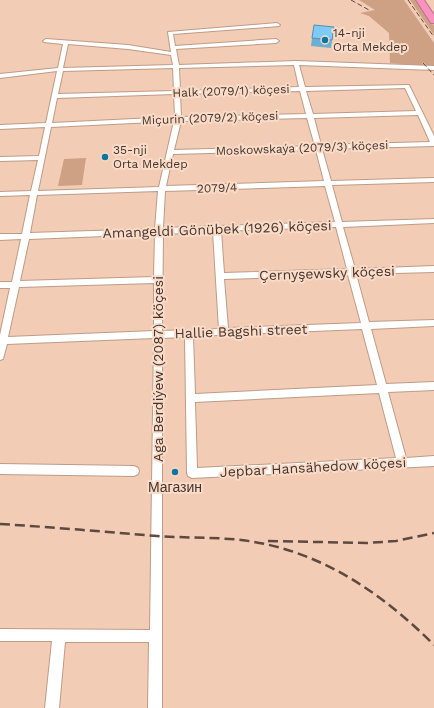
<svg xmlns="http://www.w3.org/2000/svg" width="434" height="708" viewBox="0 0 434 708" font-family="'Work Sans',sans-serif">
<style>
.green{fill:#cea084}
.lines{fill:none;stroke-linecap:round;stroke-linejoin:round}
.minor-casing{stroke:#bf9b85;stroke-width:2}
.highway-casing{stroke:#ba718b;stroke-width:2}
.minor{fill:#fff;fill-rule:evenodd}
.highway{fill:#f992be;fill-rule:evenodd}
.rail-far1{stroke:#5c493f;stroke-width:1;stroke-dasharray:5 2.5;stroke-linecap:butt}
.rail{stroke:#5c493f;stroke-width:2.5;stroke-dasharray:10 5;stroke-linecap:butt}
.wall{fill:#6cafd2}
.building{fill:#7dcbf4;stroke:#588eab}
.poi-dot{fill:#0b76a1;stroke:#fadbc8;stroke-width:1.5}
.labels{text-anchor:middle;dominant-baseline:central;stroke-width:4;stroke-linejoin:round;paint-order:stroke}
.far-poi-label{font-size:12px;fill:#44352c;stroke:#fadbc8;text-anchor:start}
.far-street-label{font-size:12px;fill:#44352c;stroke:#fadbc8}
.street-label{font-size:14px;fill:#44352c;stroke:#fadbc8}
.poi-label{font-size:14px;fill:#44352c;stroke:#fadbc8}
</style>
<rect width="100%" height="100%" fill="#f2ccb5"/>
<g class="green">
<path d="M359,0h45l30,43v23h-7l-3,-3h-2l2,3 -34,-3 -1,-30 -20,-17 -9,-3 15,-3z"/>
<path d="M410,0h13l-1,7 12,19v9z"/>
<path d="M86,158l-4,27 -24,1 6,-27z"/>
</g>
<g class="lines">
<defs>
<g id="minor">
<path d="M277,23l3,2 -1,1 -106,8 2,12 101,-7 3,2 -3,2 -100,6 3,16 117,-4 138,5v4l-135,-5 6,22 104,-2 25,51v10l-112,3 9,32 103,-3v4l-102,3 10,37 92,-3v4l-91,4 12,42 79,-3v6l-78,2 13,48 65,-2v6l-63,3 15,55 48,-2v8l-46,2 18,66 28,-2v10l-242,12 -4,-2 -1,-3 -2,-136 -23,1v370h-14l1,-66h-84l-6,66h-14l7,-67h-52v-12l150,1 4,-292 -147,6 -4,15 -3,1v-25l10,-47h-10v-6h12l9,-43 -21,1v-6h22l8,-39 -30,1v-4l31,-1 7,-31 -38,1v-4l39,-1 6,-29 -45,2v-4l46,-2 11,-52 -57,7v-4l58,-6 5,-24 -19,-2 -1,-1 3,-2 82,6 43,7 -3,-20zM68,44l60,5 43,6 2,10 -110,3zM294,65l5,22 -119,4 -1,-23zM173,68l1,23 -116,3 5,-23zM405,88l11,23 -103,3 -7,-23zM300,91l6,23 -125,3 -1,-23zM174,94l1,23 -123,6 5,-25zM418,115l12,27 -109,3 -7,-27zM307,118l8,28 -141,4 7,-29zM174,121l-15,66 -121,4 13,-64zM316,150l8,31 -158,5 7,-32zM325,186l10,36 -172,6 2,-37zM158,191l-3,38 -125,4 7,-38zM336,227l11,42 -123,4 -3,-42zM213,232l6,97 -57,2 1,-97zM155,234l-1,43 -134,4 9,-42zM348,275l13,48 -133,5 -4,-49zM154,283v48l-146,6 11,-50zM362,329l15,56 -182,9 -2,-58zM379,393l17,65 -199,10 -2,-66z"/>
<path d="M0,464l134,2 4,2 1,3 -1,3 -4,2 -134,-2z"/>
</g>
<path id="highway" d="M416,0h8l10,15v8h-3z"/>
</defs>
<use href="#minor" class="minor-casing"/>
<use href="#highway" class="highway-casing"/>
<use href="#minor" class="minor"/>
<use href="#highway" class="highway"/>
<g class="rail-far1">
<path d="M351,0l18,10"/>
<path d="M408,0l26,37"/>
<path d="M423,63l11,12"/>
</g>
<g class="rail">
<path d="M0,524c52,3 105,8 157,12 28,2 56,1 84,4 77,9 140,52 193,105"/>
<path d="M268,541l99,2 29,-2 38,-8"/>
</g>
</g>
<path class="wall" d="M334,27l-3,21 -20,-2 1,-8z"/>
<path class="building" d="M314,25l20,2 -2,13 -20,-2z"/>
<g class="poi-dot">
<circle cx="325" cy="40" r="4"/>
<circle cx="105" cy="157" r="4"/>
<circle cx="175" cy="472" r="4"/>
</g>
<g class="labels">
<g class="far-poi-label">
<text x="333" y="33">14-nji<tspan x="333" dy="14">Orta Mekdep</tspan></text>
<text x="113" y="150">35-nji<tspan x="113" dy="14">Orta Mekdep</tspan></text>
</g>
<g class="far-street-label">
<text transform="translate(231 91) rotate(-2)">Halk (2079/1) köçesi</text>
<text transform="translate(210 118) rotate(-2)">Miçurin (2079/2) köçesi</text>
<text transform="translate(302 148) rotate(-2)">Moskowskaýa (2079/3) köçesi</text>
<text transform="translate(217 188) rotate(-2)">2079/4</text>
</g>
<g class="street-label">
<text transform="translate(217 229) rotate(-2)">Amangeldi Gönübek (1926) köçesi</text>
<text transform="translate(327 273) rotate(-2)">Çernyşewsky köçesi</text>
<text transform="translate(241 331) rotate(-2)">Hallie Bagshi street</text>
<text transform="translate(158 369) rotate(-90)">Aga Berdiýew (2087) köçesi</text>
<text transform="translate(313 467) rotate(-3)">Jepbar Hansähedow köçesi</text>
</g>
<g class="poi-label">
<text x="175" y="487">Магазин</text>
</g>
</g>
</svg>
